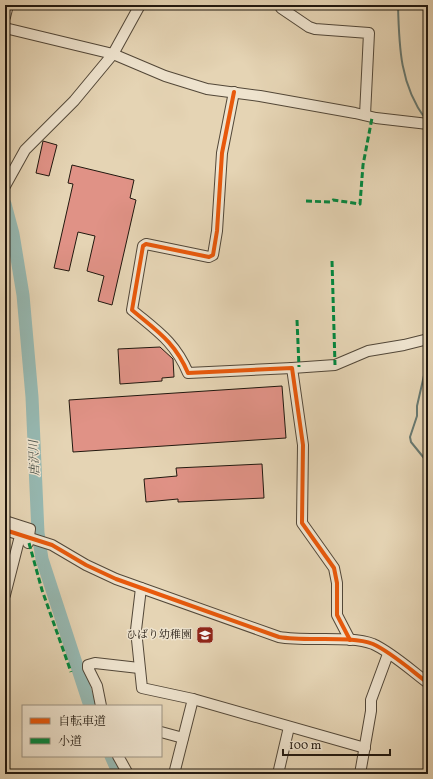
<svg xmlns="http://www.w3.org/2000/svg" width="433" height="779" viewBox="0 0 433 779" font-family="Vollkorn,'Noto Serif JP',serif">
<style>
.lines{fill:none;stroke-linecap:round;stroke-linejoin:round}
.stream{stroke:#677870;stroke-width:2}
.river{stroke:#96b8b1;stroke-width:13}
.building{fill:#e09286;stroke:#21180f}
.minor-casing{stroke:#524738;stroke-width:12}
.minor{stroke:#eee3ce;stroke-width:10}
.quiet{stroke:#00873e;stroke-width:3;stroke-dasharray:6 3;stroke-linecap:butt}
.cycleway-casing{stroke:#eee3ce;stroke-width:6}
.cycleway{stroke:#e8590c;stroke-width:4}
.labels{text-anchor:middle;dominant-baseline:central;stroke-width:3;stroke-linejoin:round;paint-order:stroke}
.poi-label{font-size:11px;fill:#21180f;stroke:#eee3ce;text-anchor:end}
.water-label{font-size:12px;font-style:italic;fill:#4a5048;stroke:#eee3ce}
</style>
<rect width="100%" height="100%" fill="#e5d4b4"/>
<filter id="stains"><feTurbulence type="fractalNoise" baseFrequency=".005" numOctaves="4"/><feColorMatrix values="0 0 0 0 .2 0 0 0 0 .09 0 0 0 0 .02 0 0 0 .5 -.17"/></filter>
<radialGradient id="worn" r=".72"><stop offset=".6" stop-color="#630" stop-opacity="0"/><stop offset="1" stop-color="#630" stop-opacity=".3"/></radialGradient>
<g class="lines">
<g class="stream">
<path d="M398,5c1,42 2,80 28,115"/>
<path d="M428,269v2"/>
<path d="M428,358l-11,48v10l-7,21 1,5 17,21"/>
</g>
<g class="river">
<path d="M5,204l8,30 10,61 9,102 6,136 4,26 48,147"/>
<path d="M111,756l8,18"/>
</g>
</g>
<g class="building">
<path d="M43,141l14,4 -8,31 -13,-3z"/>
<path d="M72,165l62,15 -4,18 6,2 -24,105 -14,-4 6,-25 -17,-5 8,-35 -17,-4 -9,39 -15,-3 19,-84 -5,-1z"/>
<path d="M160,347l13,12 1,18 -12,1v3l-42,3 -2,-35z"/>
<path d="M282,386l4,52 -213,14 -4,-52z"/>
<path d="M262,464l2,34 -86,4v-3l-32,3 -2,-23 33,-3 -1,-8z"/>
</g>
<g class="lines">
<defs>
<g id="minor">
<path d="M281,8l28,19 6,2 54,4 -4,82"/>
<path d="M5,17l3,-12"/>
<path d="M5,28l108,26 52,22 42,13 53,7 95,17 21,5 52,6"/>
<path d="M234,92l-12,61 -5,78 -4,24 -4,2 -63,-13 -3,2 -11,64c25,21 43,32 56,63l104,-5 11,77 -1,78 32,45 3,15v32l13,25"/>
<path d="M5,186l20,-36 49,-49 39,-47 27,-49"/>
<path d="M292,368l43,-3 33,-14 36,-6 24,-6"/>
<path d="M5,521l25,8 -2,14"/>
<path d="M5,530l47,15 34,20 30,14 163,58c27,5 71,-2 94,7 18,8 39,27 55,39"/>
<path d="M141,588l-5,42 6,58 51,11 172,49"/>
<path d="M5,595l14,-55"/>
<path d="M101,706l-4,-20 -9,-18v-3l7,-2 44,5"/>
<path d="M161,732l22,6"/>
<path d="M118,756l10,18"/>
<path d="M174,774l19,-75"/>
<path d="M278,774l11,-47"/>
<path d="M360,774l11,-63v-11l17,-46"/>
</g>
</defs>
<use href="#minor" class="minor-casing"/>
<use href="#minor" class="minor"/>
<g class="quiet">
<path d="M306,201l24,1 3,-2 27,4 3,-39 9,-47"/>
<path d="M332,261l3,104"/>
<path d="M297,320l2,47"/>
<path d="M29,543l13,47 29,82"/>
</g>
<defs>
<g id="cycleway">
<path d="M234,92l-12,61 -5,78 -4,24 -4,2 -63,-13 -3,2 -11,64c25,21 43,32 56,63l104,-5 11,77 -1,78 32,45 3,15v32l13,25"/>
<path d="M5,530l47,15 34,20 30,14 163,58c27,5 71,-2 94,7 18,8 39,27 55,39"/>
</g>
</defs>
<use href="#cycleway" class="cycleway-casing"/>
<use href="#cycleway" class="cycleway"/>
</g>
<defs>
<symbol id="school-square" viewBox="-11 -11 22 22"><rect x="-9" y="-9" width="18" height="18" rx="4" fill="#8f2418" stroke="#eee3ce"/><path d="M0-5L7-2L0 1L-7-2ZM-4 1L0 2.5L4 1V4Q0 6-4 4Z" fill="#fff"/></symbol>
</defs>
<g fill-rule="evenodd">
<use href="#school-square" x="195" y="625" width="20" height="20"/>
</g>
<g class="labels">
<g class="poi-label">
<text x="192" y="635">ひばり幼稚園</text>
</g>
<g class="water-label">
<text transform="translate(35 458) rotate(-92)">唐沢川</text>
</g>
</g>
<rect width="433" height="779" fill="none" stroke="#e5d4b4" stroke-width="20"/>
<rect x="6" y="6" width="421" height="767" fill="none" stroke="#21180f" stroke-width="2"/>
<rect x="10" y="10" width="413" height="759" fill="none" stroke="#21180f"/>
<rect x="22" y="705" width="140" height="52" fill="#eee3ce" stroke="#9c9282"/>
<rect x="30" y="718" width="20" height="6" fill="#e8590c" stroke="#9c9282"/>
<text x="58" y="725" font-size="12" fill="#21180f">自転車道</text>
<rect x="30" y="738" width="20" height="6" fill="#00873e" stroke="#9c9282"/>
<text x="58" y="745" font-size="12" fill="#21180f">小道</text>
<path d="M283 749v6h107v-6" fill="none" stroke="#21180f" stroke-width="2"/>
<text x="289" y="749" font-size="12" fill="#21180f" stroke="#eee3ce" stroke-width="3" paint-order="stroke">100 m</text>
<rect width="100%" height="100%" filter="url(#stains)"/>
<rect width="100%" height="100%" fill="url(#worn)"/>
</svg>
